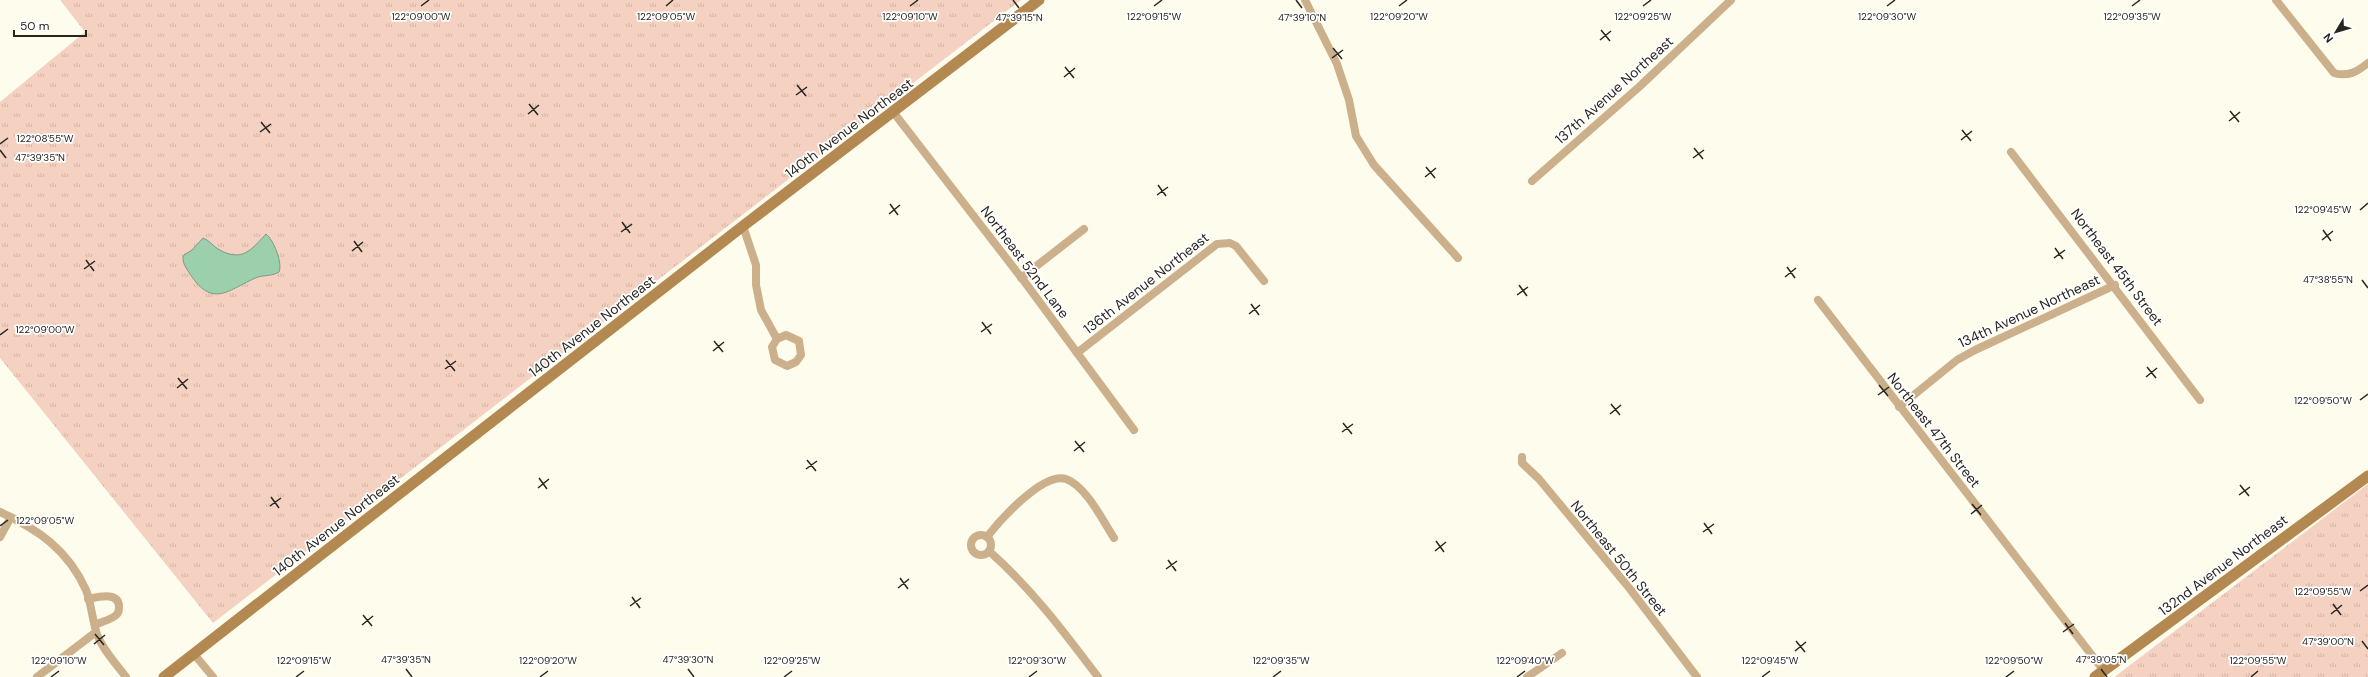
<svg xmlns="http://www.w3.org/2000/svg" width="2368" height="677" viewBox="0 0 2368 677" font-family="'DM Sans',sans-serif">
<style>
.grass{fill:url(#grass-tufts)}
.water{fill:#9ccfac;stroke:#799c82}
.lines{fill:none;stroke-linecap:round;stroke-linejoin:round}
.street{stroke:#ccaf8b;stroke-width:8}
.secondary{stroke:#b38851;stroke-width:11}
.ticks{fill:none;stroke:#272621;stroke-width:1.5}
.labels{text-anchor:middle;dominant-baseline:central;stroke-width:3.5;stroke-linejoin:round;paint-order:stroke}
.street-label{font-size:14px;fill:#272621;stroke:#fff}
.ticks-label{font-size:10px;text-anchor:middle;fill:#272621;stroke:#fff;stroke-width:3.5;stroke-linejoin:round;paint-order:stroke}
</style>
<defs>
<pattern id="grass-tufts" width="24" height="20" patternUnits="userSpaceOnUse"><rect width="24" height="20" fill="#f5d1c1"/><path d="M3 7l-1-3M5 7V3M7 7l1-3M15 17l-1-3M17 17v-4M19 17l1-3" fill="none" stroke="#d2b3a6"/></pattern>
</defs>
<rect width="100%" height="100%" fill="#fefced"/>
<g class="grass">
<path d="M60,0h961l-808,623 -213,-265v-256l85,-70z"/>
<path d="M2368,484v193h-253l2,-2z"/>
</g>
<path class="water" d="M266,234c7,5 17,29 13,38 -6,4 -14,3 -21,5 -30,12 -45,34 -70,-6 -3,-5 -7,-11 -4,-16l8,-5 11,-12c6,2 10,8 15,11 24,14 33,1 48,-15z"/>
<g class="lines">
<g class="street">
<path d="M1305,0l32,64 12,36 7,36 18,29 84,93"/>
<path d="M2276,0l58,73c14,4 23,-1 34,-10"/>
<path d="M894,113l133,172 107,145"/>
<path d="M2011,152l189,248"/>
<path d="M1532,181l107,-94 92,-87"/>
<path d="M743,226l13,39v20l5,25 16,29 9,-4 13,6 2,14 -5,7 -9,4 -12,-6 -3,-13 5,-8"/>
<path d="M1021,278l63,-49"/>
<path d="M1818,300l286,371"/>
<path d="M1077,353l140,-109 13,-1 6,3 28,35"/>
<path d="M1899,407l58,-47 18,-10 140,-65"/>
<path d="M1522,457v6l17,16 91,110 67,88"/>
<path d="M0,512c38,17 68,38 86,78 5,13 6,27 10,41 3,14 21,34 30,46"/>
<circle cx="981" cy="545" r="10"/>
<path d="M0,537l11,-20"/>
<path d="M987,537c13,-17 56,-65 79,-58 20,7 37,42 48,59"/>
<path d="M990,552c42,37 74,80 108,125"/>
<path d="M88,599c10,-2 32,-8 31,9 0,3 -1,6 -4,8 -5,4 -14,6 -20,9"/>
<path d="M194,654l19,23"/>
<path d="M37,677l59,-45"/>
<path d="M1527,677l35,-24"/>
</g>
<g class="secondary">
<path d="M164,677l579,-451 296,-226"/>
<path d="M2095,677l273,-201"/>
</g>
</g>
<path class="ticks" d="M1013,0l6,8M1296,0l6,8M421,6l8,-6M666,6l7,-6M910,6l8,-6M1154,6l8,-6M1399,6l8,-6M1643,6l8,-6M1887,6l8,-6M2132,6l8,-6M1601,30l9,11M1600,40l11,-9M1333,48l9,11M1332,58l11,-8M1065,67l9,11M1064,77l11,-9M797,85l9,11M796,95l11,-8M529,104l9,11M2230,111l9,11M528,114l11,-9M2229,121l11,-9M261,122l9,11M1962,130l9,11M260,132l11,-8M1961,140l11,-9M0,144l8,-6M1694,148l9,11M0,150l6,8M1693,158l11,-8M1426,167l9,11M1425,177l11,-9M1158,185l8,11M1157,195l11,-8M890,204l8,11M2360,210l8,-7M889,214l11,-9M622,222l8,11M2323,230l8,11M621,232l11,-8M2322,240l11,-9M354,241l8,11M2055,248l8,11M352,251l11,-9M2054,258l11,-8M86,260l8,11M1787,267l8,11M84,269l11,-8M1785,277l11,-9M2362,280l6,8M1519,285l8,11M1517,295l11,-8M1251,304l8,11M1249,314l11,-9M982,322l9,12M981,332l11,-8M0,335l8,-6M714,341l9,11M713,351l11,-9M446,360l9,11M2147,367l9,11M445,369l11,-8M2146,377l11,-9M178,378l9,11M1879,385l9,11M177,388l11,-9M1878,395l11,-8M2360,400l8,-6M1611,404l9,11M1610,414l11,-9M1343,423l9,11M1342,432l11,-8M1075,441l9,11M1074,451l11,-9M807,460l9,11M806,469l11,-8M539,478l8,11M2240,485l9,11M538,488l11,-9M2239,495l11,-8M271,497l8,11M1972,504l9,11M270,506l11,-8M1971,514l11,-9M1704,523l8,11M0,526l8,-6M1703,532l11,-8M1436,541l8,11M1435,551l11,-9M1168,560l8,11M1166,569l11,-8M900,578l8,11M898,588l11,-9M2360,591l8,-6M632,597l8,11M2333,604l8,11M630,606l11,-8M2331,614l11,-9M363,615l9,11M2065,623l8,11M362,625l11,-9M2063,632l11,-8M95,634l9,11M1796,641l9,11M2362,641l6,8M94,644l11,-9M1795,651l11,-9M406,669l6,8M688,669l6,8M2101,669l6,8M51,677l8,-6M296,677l8,-6M540,677l8,-6M784,677l8,-6M1029,677l8,-6M1273,677l8,-6M1517,677l8,-6M1762,677l8,-6M2006,677l8,-6M2251,677l7,-6"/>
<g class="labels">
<g class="street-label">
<text transform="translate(1614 90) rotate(-42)">137th Avenue Northeast</text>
<text transform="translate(849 128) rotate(-37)">140th Avenue Northeast</text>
<text transform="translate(1025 262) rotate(53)">Northeast 52nd Lane</text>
<text transform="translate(2117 267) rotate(53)">Northeast 45th Street</text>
<text transform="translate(1146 283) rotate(-38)">136th Avenue Northeast</text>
<text transform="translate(2029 311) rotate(-25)">134th Avenue Northeast</text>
<text transform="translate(592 326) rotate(-38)">140th Avenue Northeast</text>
<text transform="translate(1934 430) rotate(52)">Northeast 47th Street</text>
<text transform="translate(336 525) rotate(-38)">140th Avenue Northeast</text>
<text transform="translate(1619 558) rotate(51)">Northeast 50th Street</text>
<text transform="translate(2223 565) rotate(-37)">132nd Avenue Northeast</text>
</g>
</g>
<g class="ticks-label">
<text x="421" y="20">122°09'00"W</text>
<text x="666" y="20">122°09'05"W</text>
<text x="910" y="20">122°09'10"W</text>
<text x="1154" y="20">122°09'15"W</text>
<text x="1399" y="20">122°09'20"W</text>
<text x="1643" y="20">122°09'25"W</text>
<text x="1887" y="20">122°09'30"W</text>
<text x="2132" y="20">122°09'35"W</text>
<text x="1019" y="21">47°39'15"N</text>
<text x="1302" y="21">47°39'10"N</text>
<text x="45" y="142">122°08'55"W</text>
<text x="40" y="161">47°39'35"N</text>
<text x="2323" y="213">122°09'45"W</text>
<text x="2328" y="283">47°38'55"N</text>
<text x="45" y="333">122°09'00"W</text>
<text x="2323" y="404">122°09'50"W</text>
<text x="45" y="524">122°09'05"W</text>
<text x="2323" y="595">122°09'55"W</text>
<text x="2328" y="645">47°39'00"N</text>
<text x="406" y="663">47°39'35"N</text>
<text x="688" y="663">47°39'30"N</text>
<text x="2101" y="663">47°39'05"N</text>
<text x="59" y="664">122°09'10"W</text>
<text x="304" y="664">122°09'15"W</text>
<text x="548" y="664">122°09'20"W</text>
<text x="792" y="664">122°09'25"W</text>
<text x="1037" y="664">122°09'30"W</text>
<text x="1281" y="664">122°09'35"W</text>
<text x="1525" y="664">122°09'40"W</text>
<text x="1770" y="664">122°09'45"W</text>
<text x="2014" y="664">122°09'50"W</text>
<text x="2258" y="664">122°09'55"W</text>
</g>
<g transform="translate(2336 32) rotate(232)" stroke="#ffffff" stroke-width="3" paint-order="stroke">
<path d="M0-3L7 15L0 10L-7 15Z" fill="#272621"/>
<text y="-6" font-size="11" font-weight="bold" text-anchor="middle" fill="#272621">N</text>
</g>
<path d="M14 30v6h72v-6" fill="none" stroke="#272621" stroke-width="2"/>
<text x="20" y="30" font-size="12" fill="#272621" stroke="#ffffff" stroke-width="3" paint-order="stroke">50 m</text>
</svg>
